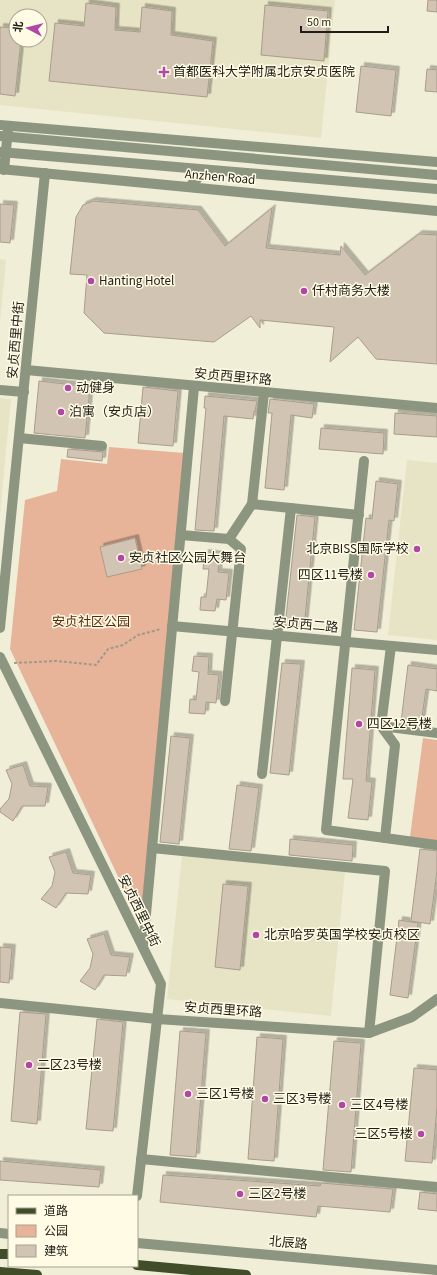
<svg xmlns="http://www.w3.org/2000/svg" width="437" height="1275" viewBox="0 0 437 1275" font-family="'Source Sans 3','Noto Sans SC',sans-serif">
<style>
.built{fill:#e7e3c5;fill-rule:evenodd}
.green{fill:#e7b49a}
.building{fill:#d2c4b2;stroke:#a99c8b;filter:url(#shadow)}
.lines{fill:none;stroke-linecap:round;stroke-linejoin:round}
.path{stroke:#9d9b8b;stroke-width:2;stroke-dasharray:3 2;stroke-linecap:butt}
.minor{stroke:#8c9580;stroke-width:10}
.major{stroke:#404d28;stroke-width:10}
.poi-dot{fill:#b146a6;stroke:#fffbe5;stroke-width:1.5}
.labels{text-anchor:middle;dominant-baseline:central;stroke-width:3;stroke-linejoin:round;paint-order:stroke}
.poi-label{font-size:13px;fill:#1f1d16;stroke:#fffbe5;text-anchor:start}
.street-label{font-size:13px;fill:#1f1d16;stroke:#fffbe5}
.park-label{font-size:13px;fill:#5a2a0d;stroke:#fffbe5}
</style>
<defs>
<filter id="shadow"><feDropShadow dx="3.5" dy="-3.5" stdDeviation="0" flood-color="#0004"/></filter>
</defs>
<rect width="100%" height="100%" fill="#f1eed8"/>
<g class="built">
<path d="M0,0h335l-14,138 -321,-33zM16,16h24v24h-24z"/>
<path d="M0,259l6,1 -6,61z"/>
<path d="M0,398l11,1 -11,115z"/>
<path d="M407,460l30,3v177l-49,-5z"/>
<path d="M182,855l163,16 -14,145 -164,-17z"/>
</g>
<g class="green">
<path d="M109,447l75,6 -41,446 -3,8 -8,-1 -122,-257 15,-149 32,-9 4,-32 46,5z"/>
<path d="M423,738l14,2v101l-27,-4z"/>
</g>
<g class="building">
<path d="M428,0h9v12l-10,-1z"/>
<path d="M86,3l30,4 -1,23 25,2 2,-25 30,4 -1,24 42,6 -6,56 -158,-16 6,-58 29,3z"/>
<path d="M265,5l63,6 -4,50 -63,-6z"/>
<path d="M0,27l16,1v12h5l-6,56 -15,-2z"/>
<path d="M361,66l35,4 -5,46 -35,-4z"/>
<path d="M427,69l10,1v22l-12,-1z"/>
<path d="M93,201l105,9 27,36 47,-38 -6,40 74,7 1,-9 24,29 54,-41 18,1v129l-61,-5 -18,-22 -28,25 4,-35 -74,-7v8l-9,-12 -37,26 -110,-9 -20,-20 3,-38 -17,-1 6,-57 7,-12z"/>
<path d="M0,204l14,1 -4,38 -10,-1z"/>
<path d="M39,381l51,6 -5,51 -51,-5z"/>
<path d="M143,387l35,4 -5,55 -35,-3z"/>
<path d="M205,396l52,5 -2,10h-1l-1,8 -29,-3 -10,115 -19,-1 11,-122h-2z"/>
<path d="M270,399l44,5 -2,14 -21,-3 -7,75 -19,-2 7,-75h-4z"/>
<path d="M395,413l42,3v21l-43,-3z"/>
<path d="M321,428l63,5 -1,21 -64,-5z"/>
<path d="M68,449l35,3 -1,9 -35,-4z"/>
<path d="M376,481l22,3 -4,37 -5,-1 -12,112 -23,-2 12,-112 6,1z"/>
<path d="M297,515l18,2 -11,111 -19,-2z"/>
<path d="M135,538l7,31 -35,8 -7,-30z"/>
<path d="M205,553l15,2 -2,17 11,1 -3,27 -9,-1 -2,12 -15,-1 1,-13h5l3,-28h-6z"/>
<path d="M194,656l15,1 -1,17 11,1 -3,28 -10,-1 -1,12 -16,-1 1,-14 6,1 3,-28 -7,-1z"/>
<path d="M282,663l19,1 -12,111 -19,-2z"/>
<path d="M408,665l29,4v22l-11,-2 -5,35 -20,-2z"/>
<path d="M352,668l23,2 -9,111 6,1 -4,38 -20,-2 5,-39h-10z"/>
<path d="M171,736l19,2 -11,106 -19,-2z"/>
<path d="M23,765l7,21 18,1 -3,19h-23l-9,15 -13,-9v-3l9,-10 3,-15 -6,-14z"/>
<path d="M237,785l22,3 -8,63 -22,-2z"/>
<path d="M290,839l63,6 -1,16 -63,-6z"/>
<path d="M420,849l17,2v20l-7,53 -19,-3z"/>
<path d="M66,852l7,21 18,2 -3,19 -22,-1 -10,15 -15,-9 11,-13 3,-14 -6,-15z"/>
<path d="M223,884l25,2 -8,84 -25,-3z"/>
<path d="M399,920l19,3 -10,75 -18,-3z"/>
<path d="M104,934l7,21 19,2 -4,19 -22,-1 -9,15 -15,-9 10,-13 3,-14 -6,-15z"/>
<path d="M0,947l12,1 -3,35 -9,-1z"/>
<path d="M20,1012l26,2 -9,110 -26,-3z"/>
<path d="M97,1019l26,3 -10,109 -27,-2z"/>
<path d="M180,1031l26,2 -10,124 -26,-2z"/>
<path d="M257,1037l26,2 -9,122 -26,-2z"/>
<path d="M334,1041l27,2 -10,129 -28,-2z"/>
<path d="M414,1068l23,2v37l-5,56 -27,-2z"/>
<path d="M0,1161l101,9 -2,17 -99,-7z"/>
<path d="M163,1175l157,11 1,-3 72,6 -3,23 -72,-6 -2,11 -156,-15z"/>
<path d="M420,1192l17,2v17l-19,-2z"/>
</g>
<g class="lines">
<path class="path" d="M14,663l42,-2 40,4 12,-16 15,-4 15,-10 23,-6"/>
<g class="minor">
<path d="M0,125l437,37"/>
<path d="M0,136l437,39"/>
<path d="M0,152l437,37"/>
<path d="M0,169l437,42"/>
<path d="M4,170l4,-40"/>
<path d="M189,187l17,-17"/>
<path d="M26,370l411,38"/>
<path d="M0,390l24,2"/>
<path d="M19,438l83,8"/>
<path d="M364,461l-38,369 111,15"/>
<path d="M252,504l12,-111"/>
<path d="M181,535l48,4 12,10 -16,152"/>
<path d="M229,539l23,-35 107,11"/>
<path d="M172,626l265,24"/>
<path d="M0,628l45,-455"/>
<path d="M391,646l-10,80 56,7"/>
<path d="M0,657l161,327 -24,212"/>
<path d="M381,726l14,19 -10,93"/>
<path d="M262,774l29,-266"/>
<path d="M152,848l233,23 -16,162"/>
<path d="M143,947l51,-560"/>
<path d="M0,1003l157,16 212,14 43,-16 25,-18"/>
<path d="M141,1159l296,28"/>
<path d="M0,1233l9,1"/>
<path d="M137,1243l300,27"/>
</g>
<g class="major">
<path d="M0,1254h9"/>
<path d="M137,1265l109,10"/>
<path d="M0,1272l37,3"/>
</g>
</g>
<g class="poi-dot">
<path d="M162 66h4v4h4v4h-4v4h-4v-4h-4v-4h4z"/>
<circle cx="91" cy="281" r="4"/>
<circle cx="304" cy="291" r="4"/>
<circle cx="68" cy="388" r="4"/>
<circle cx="61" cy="412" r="4"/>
<circle cx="417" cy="549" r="4"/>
<circle cx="121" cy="558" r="4"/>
<circle cx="371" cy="575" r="4"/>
<circle cx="359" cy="724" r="4"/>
<circle cx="256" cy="935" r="4"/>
<circle cx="29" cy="1065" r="4"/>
<circle cx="188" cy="1094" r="4"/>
<circle cx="265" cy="1099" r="4"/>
<circle cx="342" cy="1105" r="4"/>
<circle cx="421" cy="1134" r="4"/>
<circle cx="240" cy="1194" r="4"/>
</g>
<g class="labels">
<g class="poi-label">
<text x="173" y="72">首都医科大学附属北京安贞医院</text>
<text x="99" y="281">Hanting Hotel</text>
<text x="312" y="291">仟村商务大楼</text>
<text x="76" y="388">动健身</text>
<text x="69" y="412">泊寓（安贞店）</text>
<text x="409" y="549" text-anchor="end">北京BISS国际学校</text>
<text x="129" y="558">安贞社区公园大舞台</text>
<text x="363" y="575" text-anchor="end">四区11号楼</text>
<text x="367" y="724">四区12号楼</text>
<text x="264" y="935">北京哈罗英国学校安贞校区</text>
<text x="37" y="1065">二区23号楼</text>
<text x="196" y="1094">三区1号楼</text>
<text x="273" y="1099">三区3号楼</text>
<text x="350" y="1105">三区4号楼</text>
<text x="413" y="1134" text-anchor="end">三区5号楼</text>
<text x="248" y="1194">三区2号楼</text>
</g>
<g class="street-label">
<text transform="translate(220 177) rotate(5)">Anzhen Road</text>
<text transform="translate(16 340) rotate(-85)">安贞西里中街</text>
<text transform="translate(233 377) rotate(5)">安贞西里环路</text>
<text transform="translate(306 625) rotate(5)">安贞西二路</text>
<text transform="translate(139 911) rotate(64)">安贞西里中街</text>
<text transform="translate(223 1010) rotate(4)">安贞西里环路</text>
<text transform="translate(288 1243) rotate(5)">北辰路</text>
</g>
<g class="park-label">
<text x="91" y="622">安贞社区公园</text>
</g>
</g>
<rect x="8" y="1195" width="130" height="72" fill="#fffbe5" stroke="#a5a292"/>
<rect x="16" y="1208" width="20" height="6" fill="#404d28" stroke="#a5a292"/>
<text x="44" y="1215" font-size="12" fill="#1f1d16">道路</text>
<rect x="16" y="1225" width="20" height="12" fill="#e7b49a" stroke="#a5a292"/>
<text x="44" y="1235" font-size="12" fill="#1f1d16">公园</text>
<rect x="16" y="1245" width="20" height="12" fill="#d2c4b2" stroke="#a5a292"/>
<text x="44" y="1255" font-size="12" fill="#1f1d16">建筑</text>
<g transform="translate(28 28) rotate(277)"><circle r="19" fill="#fffbe5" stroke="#a5a292"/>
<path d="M0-3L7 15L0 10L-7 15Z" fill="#b146a6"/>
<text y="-6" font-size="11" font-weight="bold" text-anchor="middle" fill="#1f1d16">北</text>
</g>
<path d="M301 26v6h87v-6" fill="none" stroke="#1f1d16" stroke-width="2"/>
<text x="307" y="26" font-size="12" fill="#1f1d16" stroke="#fffbe5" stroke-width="3" paint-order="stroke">50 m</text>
</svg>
